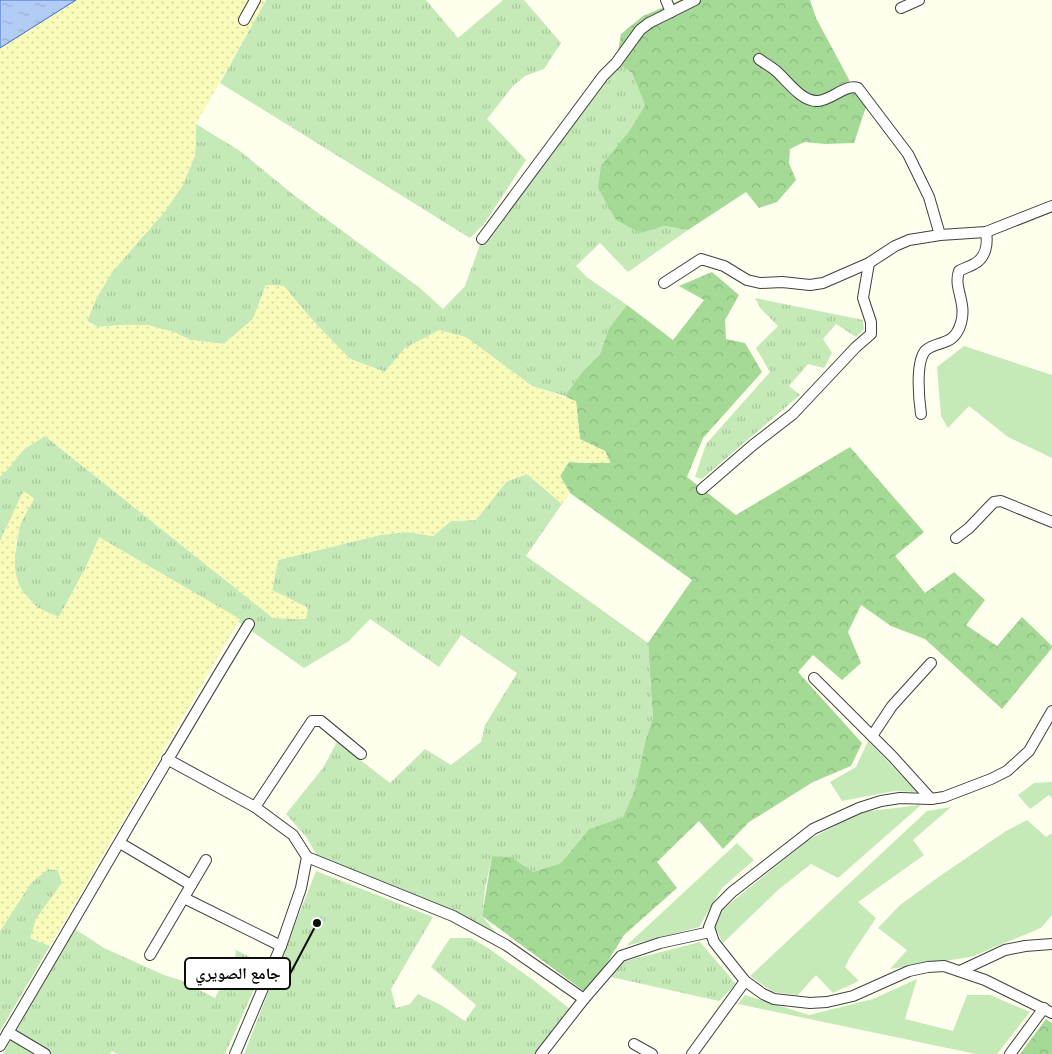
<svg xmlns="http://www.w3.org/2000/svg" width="1052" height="1054" viewBox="0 0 1052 1054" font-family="'Playfair Display','Noto Naskh Arabic',serif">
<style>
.grass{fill:url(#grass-tufts)}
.forest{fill:url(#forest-crowns)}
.sand{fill:url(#sand-dots)}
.park{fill:#c5e9b7}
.water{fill:url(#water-ripples);stroke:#396ece}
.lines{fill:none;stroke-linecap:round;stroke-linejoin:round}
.minor-casing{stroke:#404040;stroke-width:12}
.minor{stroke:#fff;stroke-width:10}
.leader{fill:none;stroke:#0d0d0d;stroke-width:2}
.callout-dot{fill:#0d0d0d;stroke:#fff;stroke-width:2}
.callout{fill:#fff;stroke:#0d0d0d;stroke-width:2}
.callout-label{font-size:16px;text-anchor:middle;font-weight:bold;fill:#0d0d0d}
</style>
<defs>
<pattern id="grass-tufts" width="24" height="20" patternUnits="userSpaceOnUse" patternTransform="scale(1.25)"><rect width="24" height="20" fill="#c5e9b7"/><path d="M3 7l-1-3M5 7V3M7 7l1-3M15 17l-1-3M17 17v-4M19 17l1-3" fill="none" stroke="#a8c79c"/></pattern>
<pattern id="forest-crowns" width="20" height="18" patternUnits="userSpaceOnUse" patternTransform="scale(1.25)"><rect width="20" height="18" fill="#a4da96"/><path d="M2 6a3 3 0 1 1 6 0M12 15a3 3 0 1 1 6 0" fill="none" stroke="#8cba80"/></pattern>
<pattern id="sand-dots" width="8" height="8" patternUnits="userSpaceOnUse" patternTransform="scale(1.25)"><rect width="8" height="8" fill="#f9fbba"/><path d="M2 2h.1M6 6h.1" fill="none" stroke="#d4d69f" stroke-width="1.8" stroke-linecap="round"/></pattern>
<pattern id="water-ripples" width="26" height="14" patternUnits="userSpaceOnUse" patternTransform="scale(1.25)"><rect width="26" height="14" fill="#b2ccf6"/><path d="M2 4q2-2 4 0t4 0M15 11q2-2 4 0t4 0" fill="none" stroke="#98aed2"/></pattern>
</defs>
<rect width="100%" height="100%" fill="#feffed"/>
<g class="grass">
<path d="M266,0h160l32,38 45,-38h21l37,43 -17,26 -19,7 -12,10 -26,33 39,41 -42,64 -14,14 -250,-155z"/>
<path d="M616,63l16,10 13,32 -17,28 12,100 24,-7 24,4 -60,42 -28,-29 -24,23 12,12 39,27 -18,23 -9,26 -18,18 -17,24 -33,-10 -66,-49 -61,11 -20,24 -35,-13 -35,-36 -32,-37 -17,-1 -13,34 -29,25 -34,-4 -16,-8 -51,-7 -25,2 -11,-6 9,-22 16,-27 54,-62 29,-54 1,-32 44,27 55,45 125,92 23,21 22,-23 17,-47z"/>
<path d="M755,298l108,22 1,9 -8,8 -20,-13 -13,15 9,14 -8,15 -16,-4 -19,22 11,9 -98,84 -7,-2 11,-33 64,-72 -14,-24 22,-22 -17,-17z"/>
<path d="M45,436l228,182 32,1 3,-11 -36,-18 6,-30 102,-25 28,-3 25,4 18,-15 25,-1 31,-39 20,-7 35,30 -36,52 122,87 5,75 -8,24 -10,47 -12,28 -34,12 -28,34 -28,9 -22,-14 -19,-2 -7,33 -3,27 24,29 -185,-82 -14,-25 -21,-24 37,-46 14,-26 53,41 35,-34 26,16 30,-23 4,-17 32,-52 -56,-38 -22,32 -69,-48 -21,22 -45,27 -91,-64 -114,-66 -13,29 -27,50 -21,-8 -18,-21 -7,-21 7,-43 14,-25 -28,28 -6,15v-66l7,-6 17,-21z"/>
<path d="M48,869l10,1 4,13 -26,36 -5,19 19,8 -50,85v-100l31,-48z"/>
<path d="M316,871l117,46 -42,72 5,19 14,-4 8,-10 23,11 24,16 11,-16 -45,-38 19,-29h21l17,10 45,32 37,29 -32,45h-294z"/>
<path d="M75,929l29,19 60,27 16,5 35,18 20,-39 1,-9 29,15 -40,89h-108l-5,-3 -2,3h-107z"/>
<path d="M700,942l36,42 -17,17 -108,-24 11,-15z"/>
</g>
<g class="forest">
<path d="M680,0h130l6,18 37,69 15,14 -14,42 -29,1 -21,-2 -14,7 -1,14 7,17 -19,22 -18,6 -13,-16 -58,38 -24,-4 -23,7 -25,-13 -18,-32 3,-22 27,-33 17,-28 -13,-32 -16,-10 5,-29 22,-18z"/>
<path d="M712,272l27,23 -14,25 1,19 19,4 17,29 -59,66 -16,39 49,38 114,-68 74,85 -29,24 30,37 29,-21 31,28 -19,25 31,21 25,-29 30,29v2l-50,61 -77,-70 -34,-13 -30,-21 -13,27 13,31 -19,17 -29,-25 -15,17 64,71 -11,23 -38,16 -64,40 -26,27 -24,-28 -42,41 20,26 -53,47 -36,59 -106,-78 10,-60 19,1 22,15 28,-9 28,-34 34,-12 12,-28 10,-47 8,-24 -5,-75 44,-63 -122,-87 -10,-17 9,-14 18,1 23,-1 -5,-11 -25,-11 -4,-38 -11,-6 17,-24 18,-18 9,-26 18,-23 46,35 31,-40 -25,-14z"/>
<path d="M1046,1019l6,4v31h-32z"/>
</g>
<g class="sand">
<path d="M76,0h190l-70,124 -1,32 -12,29 -17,25 -54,62 -16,27 -9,23 11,5 25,-2h25l26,7 16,8 34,4 29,-25 13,-34 18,1 31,37 35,36 35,13 20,-24 34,-18 27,7 66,49 44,15 4,38 25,12 5,12 -41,-1 -9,14 10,17 -8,11 -35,-30 -20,7 -31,39 -25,1 -18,15 -25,-4 -28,3 -102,25 -6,30 36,18 -2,11 -33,-1 -228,-182 -21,13 -17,21 -7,6v-428z"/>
<path d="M23,491l11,7c-4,9 -11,19 -14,28 -11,42 -7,76 39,91l27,-50 13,-30 141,82 -190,327 -20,-8 6,-19 26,-36 -4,-13 -10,-1 -17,14 -31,48v-389z"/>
</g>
<g class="park">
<path d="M964,346l88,29v83l-44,-21 -39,-31 -21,22 -7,-12 -4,-49z"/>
<path d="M868,741l49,51 -23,-1 -52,10 -12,-19 26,-15z"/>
<path d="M1052,782v16l-3,-3 -19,14 -12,-14 16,-12z"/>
<path d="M921,805l-83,73 -27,-14 -32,25 -56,54 -8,-16 7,-17 86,-70 53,-28z"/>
<path d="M951,807l-38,33 11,15 -66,47 18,16 -26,39 -5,10 14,14 -26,12 -17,-18 -18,20 -25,-3 -23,-16 177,-165z"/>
<path d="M1027,820l19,17 6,-4v82l-11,13 -70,29 -81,12 17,-19 -29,-22 22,-23 40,-29 66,-45z"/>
<path d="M737,843l17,17 -32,28 -23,39 -73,19z"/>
<path d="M917,979l-12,40 48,12 14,-36h23l40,17 -33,42h-21l-238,-50 7,-9 64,20 64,-16z"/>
</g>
<path class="water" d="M0,0h76l-76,48z"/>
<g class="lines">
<defs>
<g id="minor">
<path d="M666,0l5,12"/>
<path d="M901,8l18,-8"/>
<path d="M244,20l11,-20"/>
<path d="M759,59c5,4 11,7 16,11 12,10 26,32 43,31 14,-1 27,-17 40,-13l50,66 21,43 11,38"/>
<path d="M482,239l121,-163 13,-13 24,-33 9,-7 46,-23"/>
<path d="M664,283l37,-24 23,7 23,14 13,3 22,-1 28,3 13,-2 46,-20 26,-17 14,-6 31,-5 46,-3 66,-26"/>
<path d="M921,414c-2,-14 -6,-53 5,-64 12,-10 28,-3 35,-27 6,-21 -8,-35 -2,-52 5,-3 10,-4 15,-7 12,-6 14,-20 12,-32"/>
<path d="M702,489l51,-44 40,-31 63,-67 15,-13v-12l-8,-24 6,-35"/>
<path d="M956,538l13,-10 21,-22 4,-4 7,-1 51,21"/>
<path d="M814,678l79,79 38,42"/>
<path d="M1052,711l-23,40 -22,20 -16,8 -47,18 -13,2 -31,-1 -19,3 -22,7 -46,21 -81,63 -15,15 -8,20 5,15 31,39 18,13 11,5 36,4 17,-1 26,-6 56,-25 19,-4 16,-1 41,14 67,33"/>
<path d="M872,736l20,-30 39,-43"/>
<path d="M167,759l88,48 38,28 14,22 -6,31 -20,58 -46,108"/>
<path d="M255,807l57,-86h9l40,33"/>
<path d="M120,843l71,42"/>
<path d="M307,857l146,59 53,29 78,54"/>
<path d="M184,898l97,48"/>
<path d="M150,955l56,-95"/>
<path d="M960,971l45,-21 20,-4 27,-2"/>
<path d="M8,1032l37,22"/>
<path d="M634,1044l18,10"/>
<path d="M0,1046c83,-140 164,-283 249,-422"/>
<path d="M541,1054l43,-55 37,-43 39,-13 50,-11"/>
<path d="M692,1054l53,-73"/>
<path d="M1010,1054l34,-46"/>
</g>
</defs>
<use href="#minor" class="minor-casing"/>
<use href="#minor" class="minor"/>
</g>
<path class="leader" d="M317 923L290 974"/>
<circle class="callout-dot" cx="317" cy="923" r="5"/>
<rect class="callout" x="185" y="958" width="105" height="31" rx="5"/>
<g class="callout-label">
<text x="238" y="979">جامع الصويري</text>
</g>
</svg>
